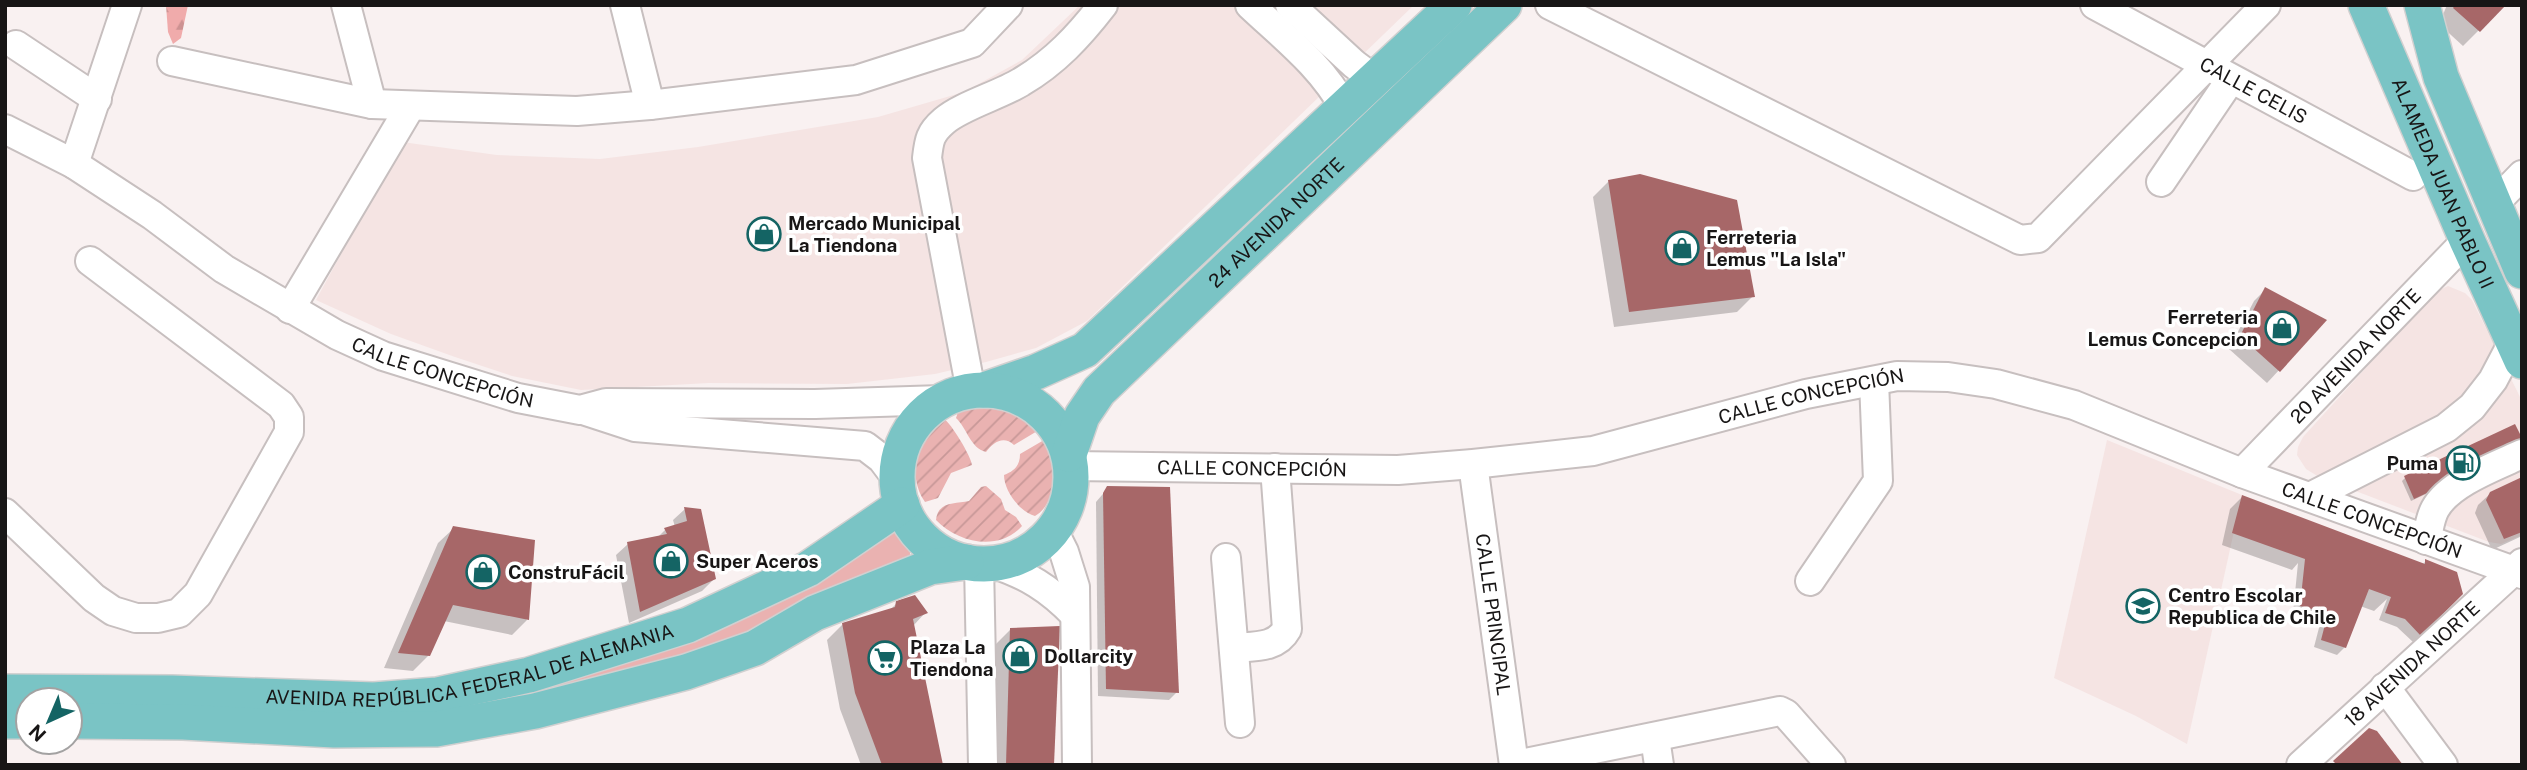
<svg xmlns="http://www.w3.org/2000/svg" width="2527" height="770" viewBox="0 0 2527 770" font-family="'Public Sans',sans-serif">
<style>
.built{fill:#f5e4e3}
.grass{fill:#eab2b1}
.forest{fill:url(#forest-firs)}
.garden{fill:url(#garden-furrows)}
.shadow{fill:#0003}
.building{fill:#a76768}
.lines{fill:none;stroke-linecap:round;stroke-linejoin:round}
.minor-casing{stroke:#c7bfbf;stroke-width:32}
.major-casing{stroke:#d1d0d0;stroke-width:38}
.minor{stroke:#fff;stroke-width:28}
.major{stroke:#7ac4c5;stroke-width:35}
.labels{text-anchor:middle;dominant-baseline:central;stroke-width:7;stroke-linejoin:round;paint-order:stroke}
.street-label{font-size:19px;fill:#181616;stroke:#fff}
.poi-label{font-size:19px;font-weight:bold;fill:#181616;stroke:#fff;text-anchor:start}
</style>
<defs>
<pattern id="forest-firs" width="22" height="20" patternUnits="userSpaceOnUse" patternTransform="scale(1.75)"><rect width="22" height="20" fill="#f0abab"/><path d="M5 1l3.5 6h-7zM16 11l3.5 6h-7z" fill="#cd9292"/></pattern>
<pattern id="garden-furrows" width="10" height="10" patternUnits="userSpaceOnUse" patternTransform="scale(1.75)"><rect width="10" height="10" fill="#eab2b1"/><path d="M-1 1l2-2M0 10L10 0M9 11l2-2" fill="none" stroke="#c89898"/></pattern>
</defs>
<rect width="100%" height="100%" fill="#f9f1f1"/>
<g class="built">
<path d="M1080,5h334l-327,316 -51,27 -50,14 -51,12 -88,10 -138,-1 -128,7 -69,-14 -57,-19 -64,-23 -75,-34 86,-158 95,13 103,4 98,-12 180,-30 86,-25 58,-32z"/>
<path d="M2448,286l17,7 7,7 50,101v134l-21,9 -12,-2 -170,-65 -13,-8 -9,-14 1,-8 5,-10 132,-145z"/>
<path d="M2107,440l135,55 -55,249 -51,-28 -82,-38z"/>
</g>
<path class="grass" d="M893,528l17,21v9l-145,73 -146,53 -212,35z"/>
<path class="forest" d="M166,5h22l-7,33 -8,6 -5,-12z"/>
<g class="garden">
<path d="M983,403c22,2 41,9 56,27l-25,15c-11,-10 -21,-2 -28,7 -16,-4 -19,-24 -30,-34l3,-9z"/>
<path d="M944,419c7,4 27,37 28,46l-21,8 -13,25 -13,4c-19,-28 -8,-65 19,-83z"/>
<path d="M1044,440c12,22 15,62 -9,76 -15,-4 -31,-25 -31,-41 11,-4 16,-10 16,-21z"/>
<path d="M986,486l15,13 4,11 11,7 6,9c-23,26 -64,17 -86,-6 2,-19 19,-16 33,-19l12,-14z"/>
</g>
<g class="shadow">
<path d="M2447,5h57l-41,41 -24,-22z"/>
<path d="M1609,181l144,115 -16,16 -123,15 -21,-130z"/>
<path d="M2266,289l59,32 -58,62 -38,-34 25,-48z"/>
<path d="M2520,450l-109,51 -9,-20 3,-3z"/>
<path d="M2522,479v57l-30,14 -17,-37 3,-8 13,-12z"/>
<path d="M1108,488l69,204 -8,8 -71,-4 -2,-194z"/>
<path d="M2242,497l180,68 4,-4 35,33 -48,48 -16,-15 -18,-7 8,-21 -13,12 -14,-5 -15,41 -8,8 -23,-8 7,-27 -28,-7 5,-50 -6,7 -70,-25 8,-36z"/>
<path d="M685,509l29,70 -12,12 -73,32 -13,-68 12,-11 29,-6 8,-8 10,-3 -2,-7z"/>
<path d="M454,528l73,92 -15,15 -68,-14 -15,34 -16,16 -29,-3 54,-125z"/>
<path d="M897,603l28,10 -12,13 28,139h-80l-21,-56 -13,-69 16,-16 46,-13z"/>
<path d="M1011,629l42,136h-61l3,-120z"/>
</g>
<g class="building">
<path d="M2455,5h51l-26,27 -27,-24z"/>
<path d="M1640,174l97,26 18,97 -126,15 -21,-132z"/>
<path d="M2265,287l62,33 -47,52 -40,-36z"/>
<path d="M2515,424l7,14v11l-108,50 -10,-23z"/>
<path d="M2522,477v55l-18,7 -18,-39 4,-8z"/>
<path d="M1107,486l63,1 9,206 -73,-4 -3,-196z"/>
<path d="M2242,495l183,69v-5l32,13 6,22 -42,42 -16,-17 -20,-6 6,-16 -22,-8 -23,59 -25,-8 7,-27 -28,-7 5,-47 -73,-26z"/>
<path d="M684,507l17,2 15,70 -76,33 -13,-70 40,-8 -3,-6 23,-7z"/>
<path d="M453,526l82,14 -6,80 -76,-15 -23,51 -32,-3z"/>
<path d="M915,595l13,18 -15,6 30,146h-61l-27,-72 -13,-70 53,-16 1,-6z"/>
<path d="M1060,626l-6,139h-48l4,-137z"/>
<path d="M2369,728l8,3 26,34h-66l-4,-4z"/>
</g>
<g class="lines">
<defs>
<g id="minor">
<path d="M346,5l26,99"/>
<path d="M625,5l25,100"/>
<path d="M1250,5c34,32 73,62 95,104"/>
<path d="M1290,5l64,59 20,15"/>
<path d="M1550,5l470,235 18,-2 228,-233"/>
<path id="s1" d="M2095,5l318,171"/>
<path d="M16,45l81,54"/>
<path d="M172,61l200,43 205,7 73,-6 206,-25 116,-37 36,-38"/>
<path id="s2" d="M5,129l69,35 78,51 72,54 113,66 46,21 135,42 62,12 26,-7 209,1 127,-4"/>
<path d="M74,164l53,-159"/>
<path d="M2161,182l70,-103"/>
<path d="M2493,205l29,-30"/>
<path d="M290,309l120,-202"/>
<path d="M971,391l-44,-233c2,-18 3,-25 17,-37 17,-15 56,-26 77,-39 34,-20 58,-46 82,-77"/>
<path d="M586,411l49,16 230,19 17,13 15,20"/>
<path id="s3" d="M1473,464l41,301"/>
<path id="s4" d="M1070,466l328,4 75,-6 120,-13 213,-57 91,-18 51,1 48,7 78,21 168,68 280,101"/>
<path id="s5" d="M2242,473l225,-233"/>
<path d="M2310,497l136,-69 26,-21 21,-27 20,-38"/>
<path d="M5,513l89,85 19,13 23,7h22l21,-5 19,-19 91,-162v-15l-8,-12 -191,-144"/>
<path d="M1053,530l11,22 11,35 2,178"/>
<path d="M2426,540c3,-10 4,-22 9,-31 14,-26 61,-43 87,-55"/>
<path d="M1226,558l14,165"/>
<path d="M979,563l4,202"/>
<path d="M992,563c35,12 57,25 83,52"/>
<path d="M1810,581l68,-100 -4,-100"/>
<path d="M1234,648c19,-2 42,1 53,-19l-12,-161"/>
<path d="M2385,687l58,78"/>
<path d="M1655,738l4,27"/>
<path d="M1516,765l264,-54 6,3 45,51"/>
<path id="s6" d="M2301,765l221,-202"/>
</g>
<g id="major">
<path id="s7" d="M2366,5l101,235 55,121"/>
<path d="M2422,5l19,72 81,194"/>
<path d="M984,390l52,-18 49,-22 369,-345"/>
<circle cx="984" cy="477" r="87"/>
<path id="s8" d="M1069,454l13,-38 17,-25 405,-386"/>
<path id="s9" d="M5,692l167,1 202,7 63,-5 92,-20 159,-50 120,-56 94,-64"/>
<path d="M5,721h23"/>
<path d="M70,721l113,1 151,8 102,-1 99,-18 151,-39 69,-24 60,-35 115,-46 36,-5"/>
</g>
</defs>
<use href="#minor" class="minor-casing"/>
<use href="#major" class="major-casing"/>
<use href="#minor" class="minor"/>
<use href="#major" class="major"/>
</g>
<defs>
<symbol id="shop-ring" viewBox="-11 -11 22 22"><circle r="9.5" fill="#fff" stroke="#146464" stroke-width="1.5"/><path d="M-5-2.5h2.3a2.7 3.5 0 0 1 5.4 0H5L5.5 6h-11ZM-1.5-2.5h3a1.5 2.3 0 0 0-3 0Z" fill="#146464"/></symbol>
<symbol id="fuel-ring" viewBox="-11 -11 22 22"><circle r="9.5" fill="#fff" stroke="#146464" stroke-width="1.5"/><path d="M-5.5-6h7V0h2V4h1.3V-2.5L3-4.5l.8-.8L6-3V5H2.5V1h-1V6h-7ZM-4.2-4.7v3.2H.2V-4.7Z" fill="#146464"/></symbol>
<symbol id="school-ring" viewBox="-11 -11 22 22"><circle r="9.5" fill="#fff" stroke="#146464" stroke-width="1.5"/><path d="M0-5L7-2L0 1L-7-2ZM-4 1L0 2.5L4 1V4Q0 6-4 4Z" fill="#146464"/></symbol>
<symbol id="supermarket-ring" viewBox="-11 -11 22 22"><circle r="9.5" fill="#fff" stroke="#146464" stroke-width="1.5"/><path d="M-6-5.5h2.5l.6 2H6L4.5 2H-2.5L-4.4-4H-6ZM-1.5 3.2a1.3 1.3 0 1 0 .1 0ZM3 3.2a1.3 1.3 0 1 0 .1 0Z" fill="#146464"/></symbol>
</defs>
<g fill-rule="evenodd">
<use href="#shop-ring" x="745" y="215" width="38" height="38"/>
<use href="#shop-ring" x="1663" y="229" width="38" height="38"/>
<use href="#shop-ring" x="2263" y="309" width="38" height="38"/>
<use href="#fuel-ring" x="2444" y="444" width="38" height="38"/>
<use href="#shop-ring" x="652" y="542" width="38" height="38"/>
<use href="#shop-ring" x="464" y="553" width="38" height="38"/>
<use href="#school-ring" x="2124" y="587" width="38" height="38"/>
<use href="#shop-ring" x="1001" y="637" width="38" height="38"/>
<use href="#supermarket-ring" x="866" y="639" width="38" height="38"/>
</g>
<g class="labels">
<g class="street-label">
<text stroke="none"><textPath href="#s1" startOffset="180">CALLE CELIS</textPath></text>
<text stroke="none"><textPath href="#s7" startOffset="194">ALAMEDA JUAN PABLO II</textPath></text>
<text stroke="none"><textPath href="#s8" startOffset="315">24 AVENIDA NORTE</textPath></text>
<text stroke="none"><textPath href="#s5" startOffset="163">20 AVENIDA NORTE</textPath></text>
<text stroke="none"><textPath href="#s2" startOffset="504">CALLE CONCEPCIÓN</textPath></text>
<text stroke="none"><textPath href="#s4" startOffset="749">CALLE CONCEPCIÓN</textPath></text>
<text stroke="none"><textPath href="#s4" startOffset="182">CALLE CONCEPCIÓN</textPath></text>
<text stroke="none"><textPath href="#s4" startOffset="1337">CALLE CONCEPCIÓN</textPath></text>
<text stroke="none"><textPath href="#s3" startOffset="152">CALLE PRINCIPAL</textPath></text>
<text stroke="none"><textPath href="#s9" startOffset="469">AVENIDA REPÚBLICA FEDERAL DE ALEMANIA</textPath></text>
<text stroke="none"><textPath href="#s6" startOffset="150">18 AVENIDA NORTE</textPath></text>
</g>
<g class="poi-label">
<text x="788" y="223">Mercado Municipal<tspan x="788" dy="22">La Tiendona</tspan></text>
<text x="1706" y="237">Ferreteria<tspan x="1706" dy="22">Lemus "La Isla"</tspan></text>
<text x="2258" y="317" text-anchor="end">Ferreteria<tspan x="2258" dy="22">Lemus Concepcion</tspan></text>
<text x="2438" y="463" text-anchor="end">Puma</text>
<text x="696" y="561">Super Aceros</text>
<text x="508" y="572">ConstruFácil</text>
<text x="2168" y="595">Centro Escolar<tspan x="2168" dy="22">Republica de Chile</tspan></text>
<text x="910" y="647">Plaza La<tspan x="910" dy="22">Tiendona</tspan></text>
<text x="1044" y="656">Dollarcity</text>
</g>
</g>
<rect width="2527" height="770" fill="none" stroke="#181616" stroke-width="14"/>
<g transform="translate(49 721) rotate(224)"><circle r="33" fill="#ffffff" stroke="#a3a2a2" stroke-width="2"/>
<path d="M0-5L12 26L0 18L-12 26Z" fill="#146464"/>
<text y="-10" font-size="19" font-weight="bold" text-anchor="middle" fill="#181616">N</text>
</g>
</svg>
